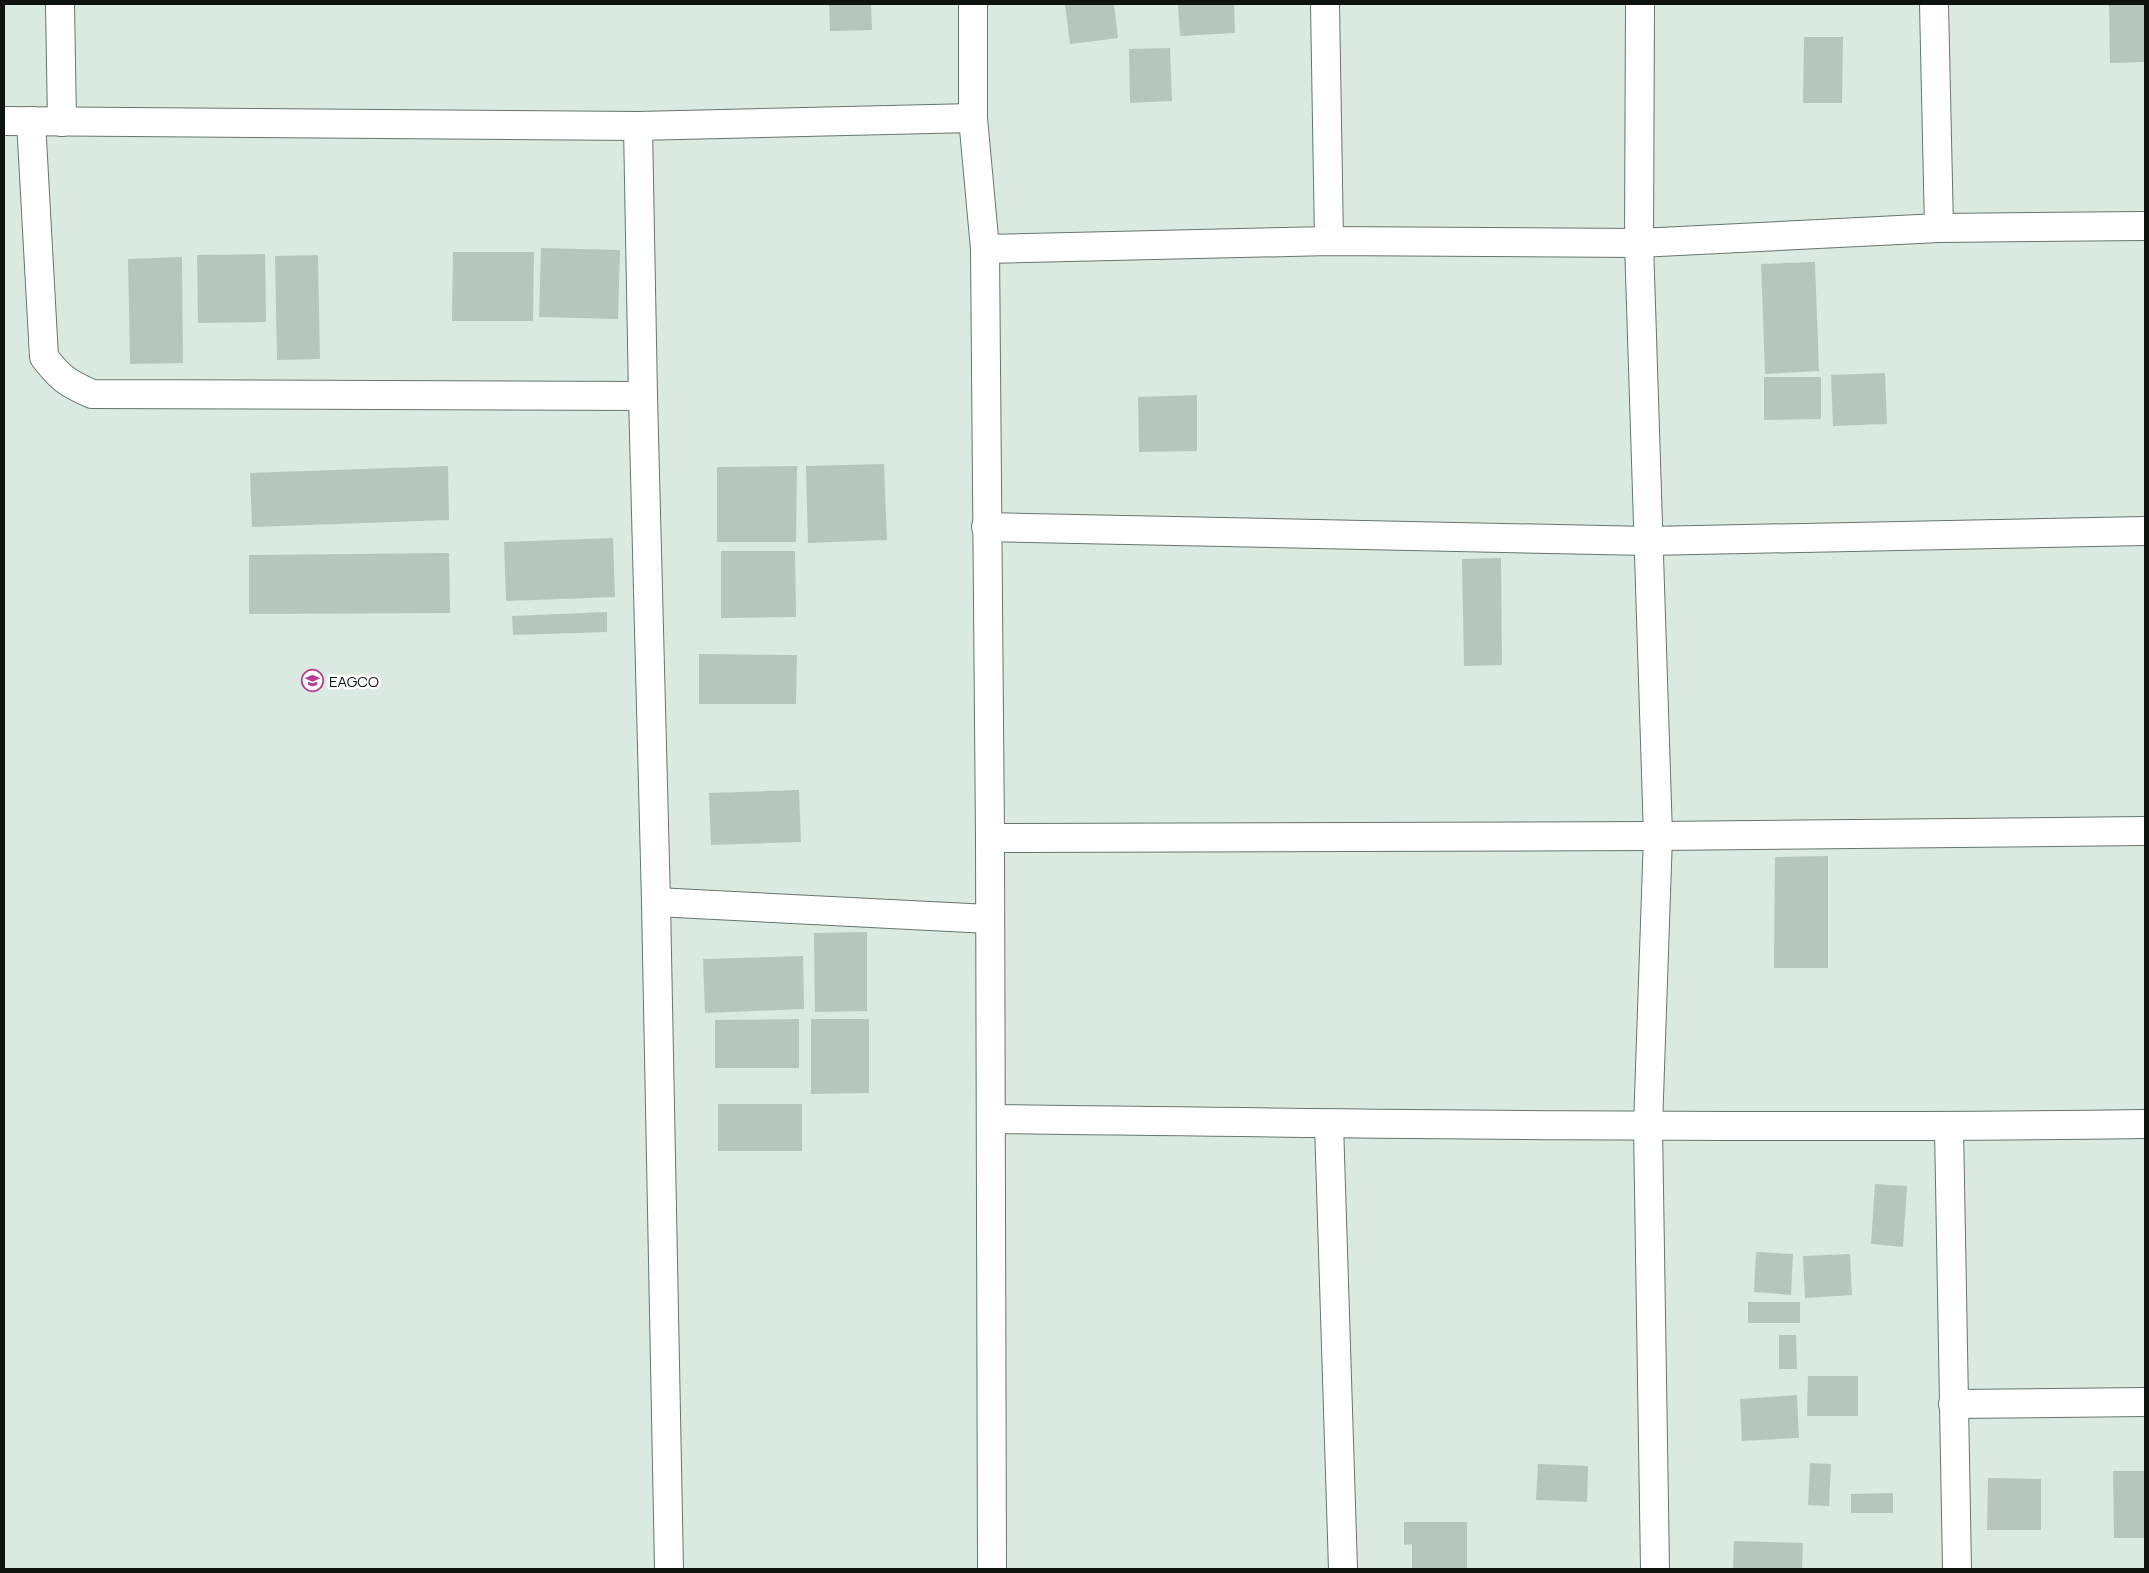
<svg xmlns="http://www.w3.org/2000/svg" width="2149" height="1573" viewBox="0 0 2149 1573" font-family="Manrope,sans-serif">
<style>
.building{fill:#b6c6bd}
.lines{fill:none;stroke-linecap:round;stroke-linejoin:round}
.minor-casing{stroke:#67766d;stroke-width:30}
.tertiary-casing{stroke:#67766d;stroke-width:30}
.minor{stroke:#fff;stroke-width:28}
.tertiary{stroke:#fff;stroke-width:28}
.labels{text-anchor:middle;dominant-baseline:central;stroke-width:5;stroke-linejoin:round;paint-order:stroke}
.poi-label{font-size:15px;fill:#0e1310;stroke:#fff;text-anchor:start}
</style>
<rect width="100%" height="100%" fill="#daeae1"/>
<g class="building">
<path d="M829,4h42l1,26 -42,1z"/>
<path d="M1065,4h49l4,34 -48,6z"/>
<path d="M1178,4h56l1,29 -55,3z"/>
<path d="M2109,4h36v58l-35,1z"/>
<path d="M1804,37h39l-1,66h-39z"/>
<path d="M1170,48l2,53 -42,2 -1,-54z"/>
<path d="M541,248l79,2 -2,69 -79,-2z"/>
<path d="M453,252h81l-1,69h-81z"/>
<path d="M265,254l1,68 -68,1 -1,-68z"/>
<path d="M318,255l2,104 -43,1 -2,-104z"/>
<path d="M182,257l1,106 -53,1 -2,-105z"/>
<path d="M1815,262l4,109 -54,3 -4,-110z"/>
<path d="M1885,373l2,51 -54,2 -2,-51z"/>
<path d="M1764,377h57v42l-57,1z"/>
<path d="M1197,395v56l-58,1 -1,-55z"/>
<path d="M884,464l3,76 -79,3 -2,-77z"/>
<path d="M448,466l1,54 -197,7 -2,-54z"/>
<path d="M797,466l-1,76h-79v-75z"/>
<path d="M613,538l2,59 -109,4 -2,-59z"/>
<path d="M721,551h74l1,66 -75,1z"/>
<path d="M449,553l1,60 -201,1v-59z"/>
<path d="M1501,558l1,107 -38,1 -2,-107z"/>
<path d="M607,612v20l-94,3 -1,-19z"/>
<path d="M699,654l98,1 -1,49h-97z"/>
<path d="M799,790l2,52 -90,3 -2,-52z"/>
<path d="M1828,856v112h-54l1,-111z"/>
<path d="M867,932v79l-52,1 -1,-79z"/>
<path d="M803,956l1,53 -99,4 -2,-54z"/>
<path d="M799,1019v49h-84v-48z"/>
<path d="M811,1019h58v74l-58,1z"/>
<rect x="718" y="1104" width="84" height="47"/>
<path d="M1875,1184l32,2 -4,61 -32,-3z"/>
<path d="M1756,1252l37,2 -2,41 -37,-3z"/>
<path d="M1850,1254l2,41 -47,3 -2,-42z"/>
<rect x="1748" y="1302" width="52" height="21"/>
<path d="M1779,1335h17l1,34h-18z"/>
<path d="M1808,1376h50v40h-51z"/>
<path d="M1797,1395l2,43 -57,3 -2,-42z"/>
<path d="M1810,1463l21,1 -2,42 -21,-1z"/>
<path d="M1538,1464l50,2 -1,36 -51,-2z"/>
<path d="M2113,1471h32v67h-31z"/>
<path d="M1988,1478l53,1v51h-54z"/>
<path d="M1893,1493v20h-42v-19z"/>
<path d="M1404,1522h63v47h-55v-25l-8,1z"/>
<path d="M1734,1541l69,2 -1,26h-69z"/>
</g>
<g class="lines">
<defs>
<g id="minor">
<path d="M60,4l2,118"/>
<path d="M1325,4l4,237"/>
<path d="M1640,4l-1,239 19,593 -10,290 7,443"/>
<path d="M1934,4l5,224"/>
<path d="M4,121l634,5 335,-8"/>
<path d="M31,121l13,236c16,21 23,26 48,37l551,2"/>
<path d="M638,126l5,270 13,506 13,667"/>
<path d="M985,249l344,-8 310,2 300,-15 206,-2"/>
<path d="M986,527l662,14 497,-10"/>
<path d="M990,838l668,-2 487,-5"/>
<path d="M656,902l333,17"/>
<path d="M991,1119c384,5 769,10 1154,5"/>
<path d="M1329,1124l14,445"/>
<path d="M1949,1127l8,442"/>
<path d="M1953,1404l192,-2"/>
</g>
<path id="tertiary" d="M973,4v114l12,131 5,589 2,731"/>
</defs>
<use href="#minor" class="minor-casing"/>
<use href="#tertiary" class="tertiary-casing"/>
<use href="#minor" class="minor"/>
<use href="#tertiary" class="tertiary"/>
</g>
<defs>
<symbol id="university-ring" viewBox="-11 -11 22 22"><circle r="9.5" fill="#fff" stroke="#b73f94" stroke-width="1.5"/><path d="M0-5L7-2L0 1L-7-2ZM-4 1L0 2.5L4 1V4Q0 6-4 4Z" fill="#b73f94"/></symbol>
</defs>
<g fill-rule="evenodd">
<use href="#university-ring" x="300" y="668" width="25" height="25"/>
</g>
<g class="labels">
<g class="poi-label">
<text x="329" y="681">EAGCO</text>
</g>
</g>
<rect width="2149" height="1573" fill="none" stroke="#0e1310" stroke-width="10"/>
</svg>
